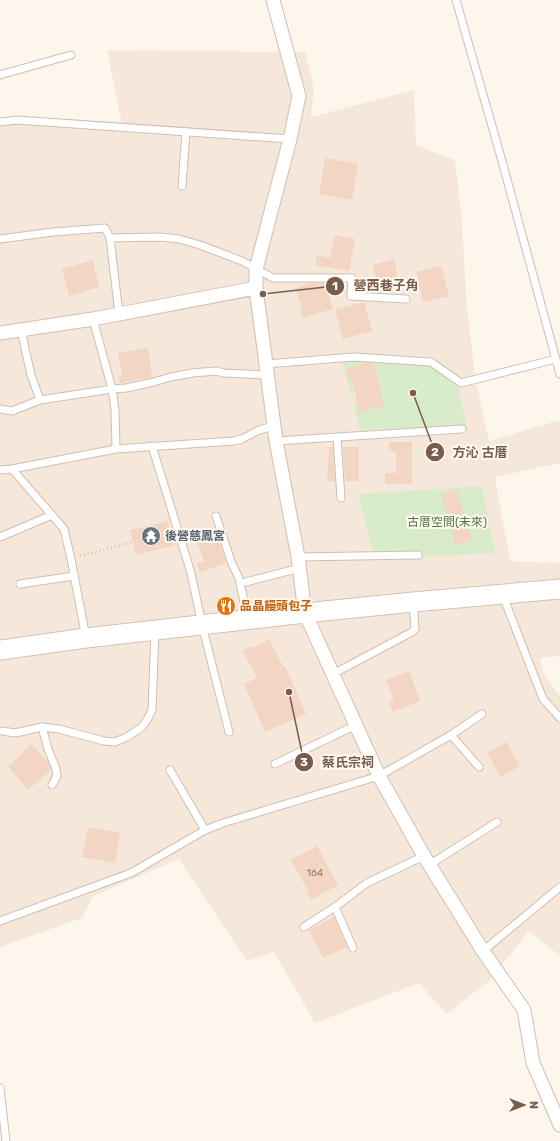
<svg xmlns="http://www.w3.org/2000/svg" width="560" height="1141" viewBox="0 0 560 1141" font-family="Rubik,'Noto Sans TC',sans-serif">
<style>
.residential{fill:#f5e8da}
.green{fill:#d8ecc9}
.building{fill:#f3d5c3}
.lines{fill:none;stroke-linecap:round;stroke-linejoin:round}
.lane-casing{stroke:#d1beb0;stroke-width:9}
.street-casing{stroke:#d1beb0;stroke-width:15}
.secondary-casing{stroke:#d6c0b0;stroke-width:21}
.path{stroke:#d9b8a5;stroke-width:2;stroke-dasharray:1 3;stroke-linecap:butt}
.lane{stroke:#fff;stroke-width:7}
.street{stroke:#fff;stroke-width:13}
.secondary{stroke:#fff;stroke-width:19}
.labels{text-anchor:middle;dominant-baseline:central;stroke-width:4;stroke-linejoin:round;paint-order:stroke}
.number-label{font-size:10px;fill:#987a6a}
.park-label{font-size:12px;fill:#537a41;stroke:#fffaf3}
.worship-label{font-size:12px;font-weight:bold;fill:#5b616d;stroke:#fffaf3;text-anchor:start}
.food-label{font-size:12px;font-weight:bold;fill:#c56008;stroke:#fffaf3;text-anchor:start}
.leader{fill:none;stroke:#7a5c4d;stroke-width:1.5}
.callout-dot{fill:#7a5c4d;stroke:#fffaf3;stroke-width:1.5}
.mark-label{font-size:12px;text-anchor:middle;font-weight:bold;fill:#fff}
.callout-label{font-size:13px;text-anchor:middle;font-weight:bold;fill:#7a5c4d;stroke:#fffaf3;stroke-width:4;stroke-linejoin:round;paint-order:stroke}
</style>
<rect width="100%" height="100%" fill="#fdf6ec"/>
<path class="residential" d="M107,50l198,2 9,35 -3,30 103,-27 2,55 39,15 7,60 4,77 9,80 14,64 71,-21v43l-65,14 15,84 50,2v93l-20,2 3,15 17,23v260l-31,-25 -40,50 -43,33 -27,-31 -104,40 -41,-71 -27,9 -68,-102 -86,37 -11,22 -82,29v-822l11,-3 111,2z"/>
<g class="green">
<path d="M342,361c26,0 65,-3 90,6 8,3 18,12 25,17l10,43 -107,3 -6,-25 3,-3 12,-3 -3,-11 -12,2 -3,6z"/>
<path d="M482,486l13,67 -120,6 -17,-65z"/>
</g>
<g class="building">
<path d="M325,158l33,6 -6,36 -33,-6z"/>
<path d="M335,235l20,4 -6,32 -34,-6 2,-10 13,3z"/>
<path d="M394,259l7,30 -15,4h-7l-6,-28z"/>
<path d="M93,260l6,27 -30,9 -7,-27z"/>
<path d="M441,266l8,30 -26,6 -7,-30z"/>
<path d="M311,283h14l8,26 -30,9 -3,-9 2,-1 -7,-20z"/>
<path d="M364,302l8,29 -29,8 -8,-29z"/>
<path d="M148,348l4,29 -32,6 -2,-7 4,-1 -4,-22z"/>
<path d="M368,363h6l10,43 -25,6 -7,-33 -3,1 -2,-12z"/>
<path d="M389,442h23v42h-27v-11h11v-22h-7z"/>
<path d="M329,447h4l2,34h-8z"/>
<path d="M343,447h16v34h-14z"/>
<path d="M457,490l15,50 -17,5 -14,-51z"/>
<path d="M168,521l5,25 -37,9 -6,-25z"/>
<path d="M216,533l10,30 -26,9 -3,-8 7,-3 -8,-21z"/>
<path d="M269,639l14,27h2l21,48 -41,18 -21,-48 13,-6 -14,-27 9,-5v2z"/>
<path d="M409,671l11,30 -27,11 -4,-10 5,-2 -8,-20z"/>
<path d="M506,742l14,24 -19,11 -14,-24z"/>
<path d="M31,744l17,18 3,8 -23,20 -20,-24 16,-14v-1z"/>
<path d="M88,827l32,6 -5,30 -33,-6z"/>
<path d="M317,846l21,39 -27,15 -4,-8 1,-1 -17,-31z"/>
<path d="M334,917l13,30 -24,11 -14,-28z"/>
</g>
<g class="lines">
<defs>
<g id="lane">
<path d="M456,0l46,161 58,213"/>
<path d="M0,75l71,-20"/>
<path d="M0,122l17,-2 273,19"/>
<path d="M182,186l4,-54"/>
<path d="M110,238l9,76"/>
<path d="M0,239l53,-7 52,-4 5,10 50,-1 19,2 21,6 42,16 31,17h79l-1,18 55,3"/>
<path d="M93,319l19,70 3,21 1,39"/>
<path d="M21,330l10,45 9,25"/>
<path d="M266,364l88,-7 77,5 30,21 95,-24"/>
<path d="M0,409l12,2 28,-11 72,-11 14,-1 24,-5 21,-6 21,-4 24,-2 8,2 43,2"/>
<path d="M337,437l4,61"/>
<path d="M276,441l186,-12"/>
<path d="M152,446l39,127 11,52 27,107"/>
<path d="M12,469l52,60 7,30 15,79"/>
<path d="M0,470l12,-1 104,-20 118,-8 8,-2 17,-9 15,-4"/>
<path d="M216,516l16,48 7,14 5,24 2,18"/>
<path d="M0,537l52,-22"/>
<path d="M298,557l120,-2"/>
<path d="M246,582l54,-14"/>
<path d="M20,584l54,-8"/>
<path d="M503,596l40,103 17,19"/>
<path d="M333,674l79,-42 3,-3 -2,-27"/>
<path d="M42,727l6,22 8,20 1,7 -5,9"/>
<path d="M2,731l13,2 27,-6 17,2 45,12 11,1 12,-5 15,-10 5,-7 5,-10 3,-78"/>
<path d="M451,735l28,32"/>
<path d="M275,764l81,-39"/>
<path d="M170,770l35,60"/>
<path d="M429,865l68,-43"/>
<path d="M335,907l18,41"/>
<path d="M0,921l131,-48 74,-43 18,-7 156,-47 72,-41 31,-21"/>
<path d="M304,927l31,-20 32,-24 57,-27"/>
<path d="M483,951l77,-64"/>
<path d="M0,1088l6,53"/>
</g>
<g id="street">
<path d="M273,0l26,96 -9,43 -34,130v19l20,153 22,116 7,56 74,163 45,80 59,95 41,59 9,53 27,62"/>
<path d="M0,333l93,-14 163,-31"/>
</g>
<path id="secondary" d="M0,650l86,-12 219,-25 108,-11 147,-13"/>
</defs>
<use href="#lane" class="lane-casing"/>
<use href="#street" class="street-casing"/>
<use href="#secondary" class="secondary-casing"/>
<path class="path" d="M80,556l53,-14"/>
<use href="#lane" class="lane"/>
<use href="#street" class="street"/>
<use href="#secondary" class="secondary"/>
</g>
<defs>
<symbol id="temple-disc" viewBox="-11 -11 22 22"><circle r="9.5" fill="#6b7280" stroke="#fffaf3"/><path d="M0-6L5-2H3V0L6.5 2.5H4V6H1.5V3h-3V6H-4V2.5H-6.5L-3 0V-2H-5Z" fill="#fff"/></symbol>
<symbol id="restaurant-disc" viewBox="-11 -11 22 22"><circle r="9.5" fill="#e8710a" stroke="#fffaf3"/><path d="M-5-6h1v4h1v-4h1v4h1v-4h1v5L-1.5 .5V6h-2V.5L-5-1ZM5-6V6H3V1.5H1.5Q1.5-4 5-6Z" fill="#fff"/></symbol>
</defs>
<g fill-rule="evenodd">
<use href="#temple-disc" x="140" y="525" width="22" height="22"/>
<use href="#restaurant-disc" x="215" y="595" width="22" height="22"/>
</g>
<g class="labels">
<g class="number-label">
<text x="315" y="873">164</text>
</g>
<g class="park-label">
<text x="447" y="522">古厝空間(未來)</text>
</g>
<g class="worship-label">
<text x="165" y="536">後營慈鳳宮</text>
</g>
<g class="food-label">
<text x="240" y="606">品晶饅頭包子</text>
</g>
</g>
<path class="leader" d="M263 294L335 286M413 393L435 452M289 692L304 762"/>
<g class="callout-dot">
<circle cx="263" cy="294" r="4"/>
<circle cx="413" cy="393" r="4"/>
<circle cx="289" cy="692" r="4"/>
<circle cx="335" cy="286" r="10"/>
<circle cx="435" cy="452" r="10"/>
<circle cx="304" cy="762" r="10"/>
</g>
<g class="mark-label">
<text x="335" y="290">1</text>
<text x="435" y="456">2</text>
<text x="304" y="766">3</text>
</g>
<g class="callout-label">
<text x="386" y="290">營西巷子角</text>
<text x="480" y="457">方沁 古厝</text>
<text x="348" y="767">蔡氏宗祠</text>
</g>
<g transform="translate(524 1105) rotate(90)" stroke="#fffaf3" stroke-width="3" paint-order="stroke">
<path d="M0-3L7 15L0 10L-7 15Z" fill="#7a5c4d"/>
<text y="-6" font-size="11" font-weight="bold" text-anchor="middle" fill="#7a5c4d">N</text>
</g>
</svg>
